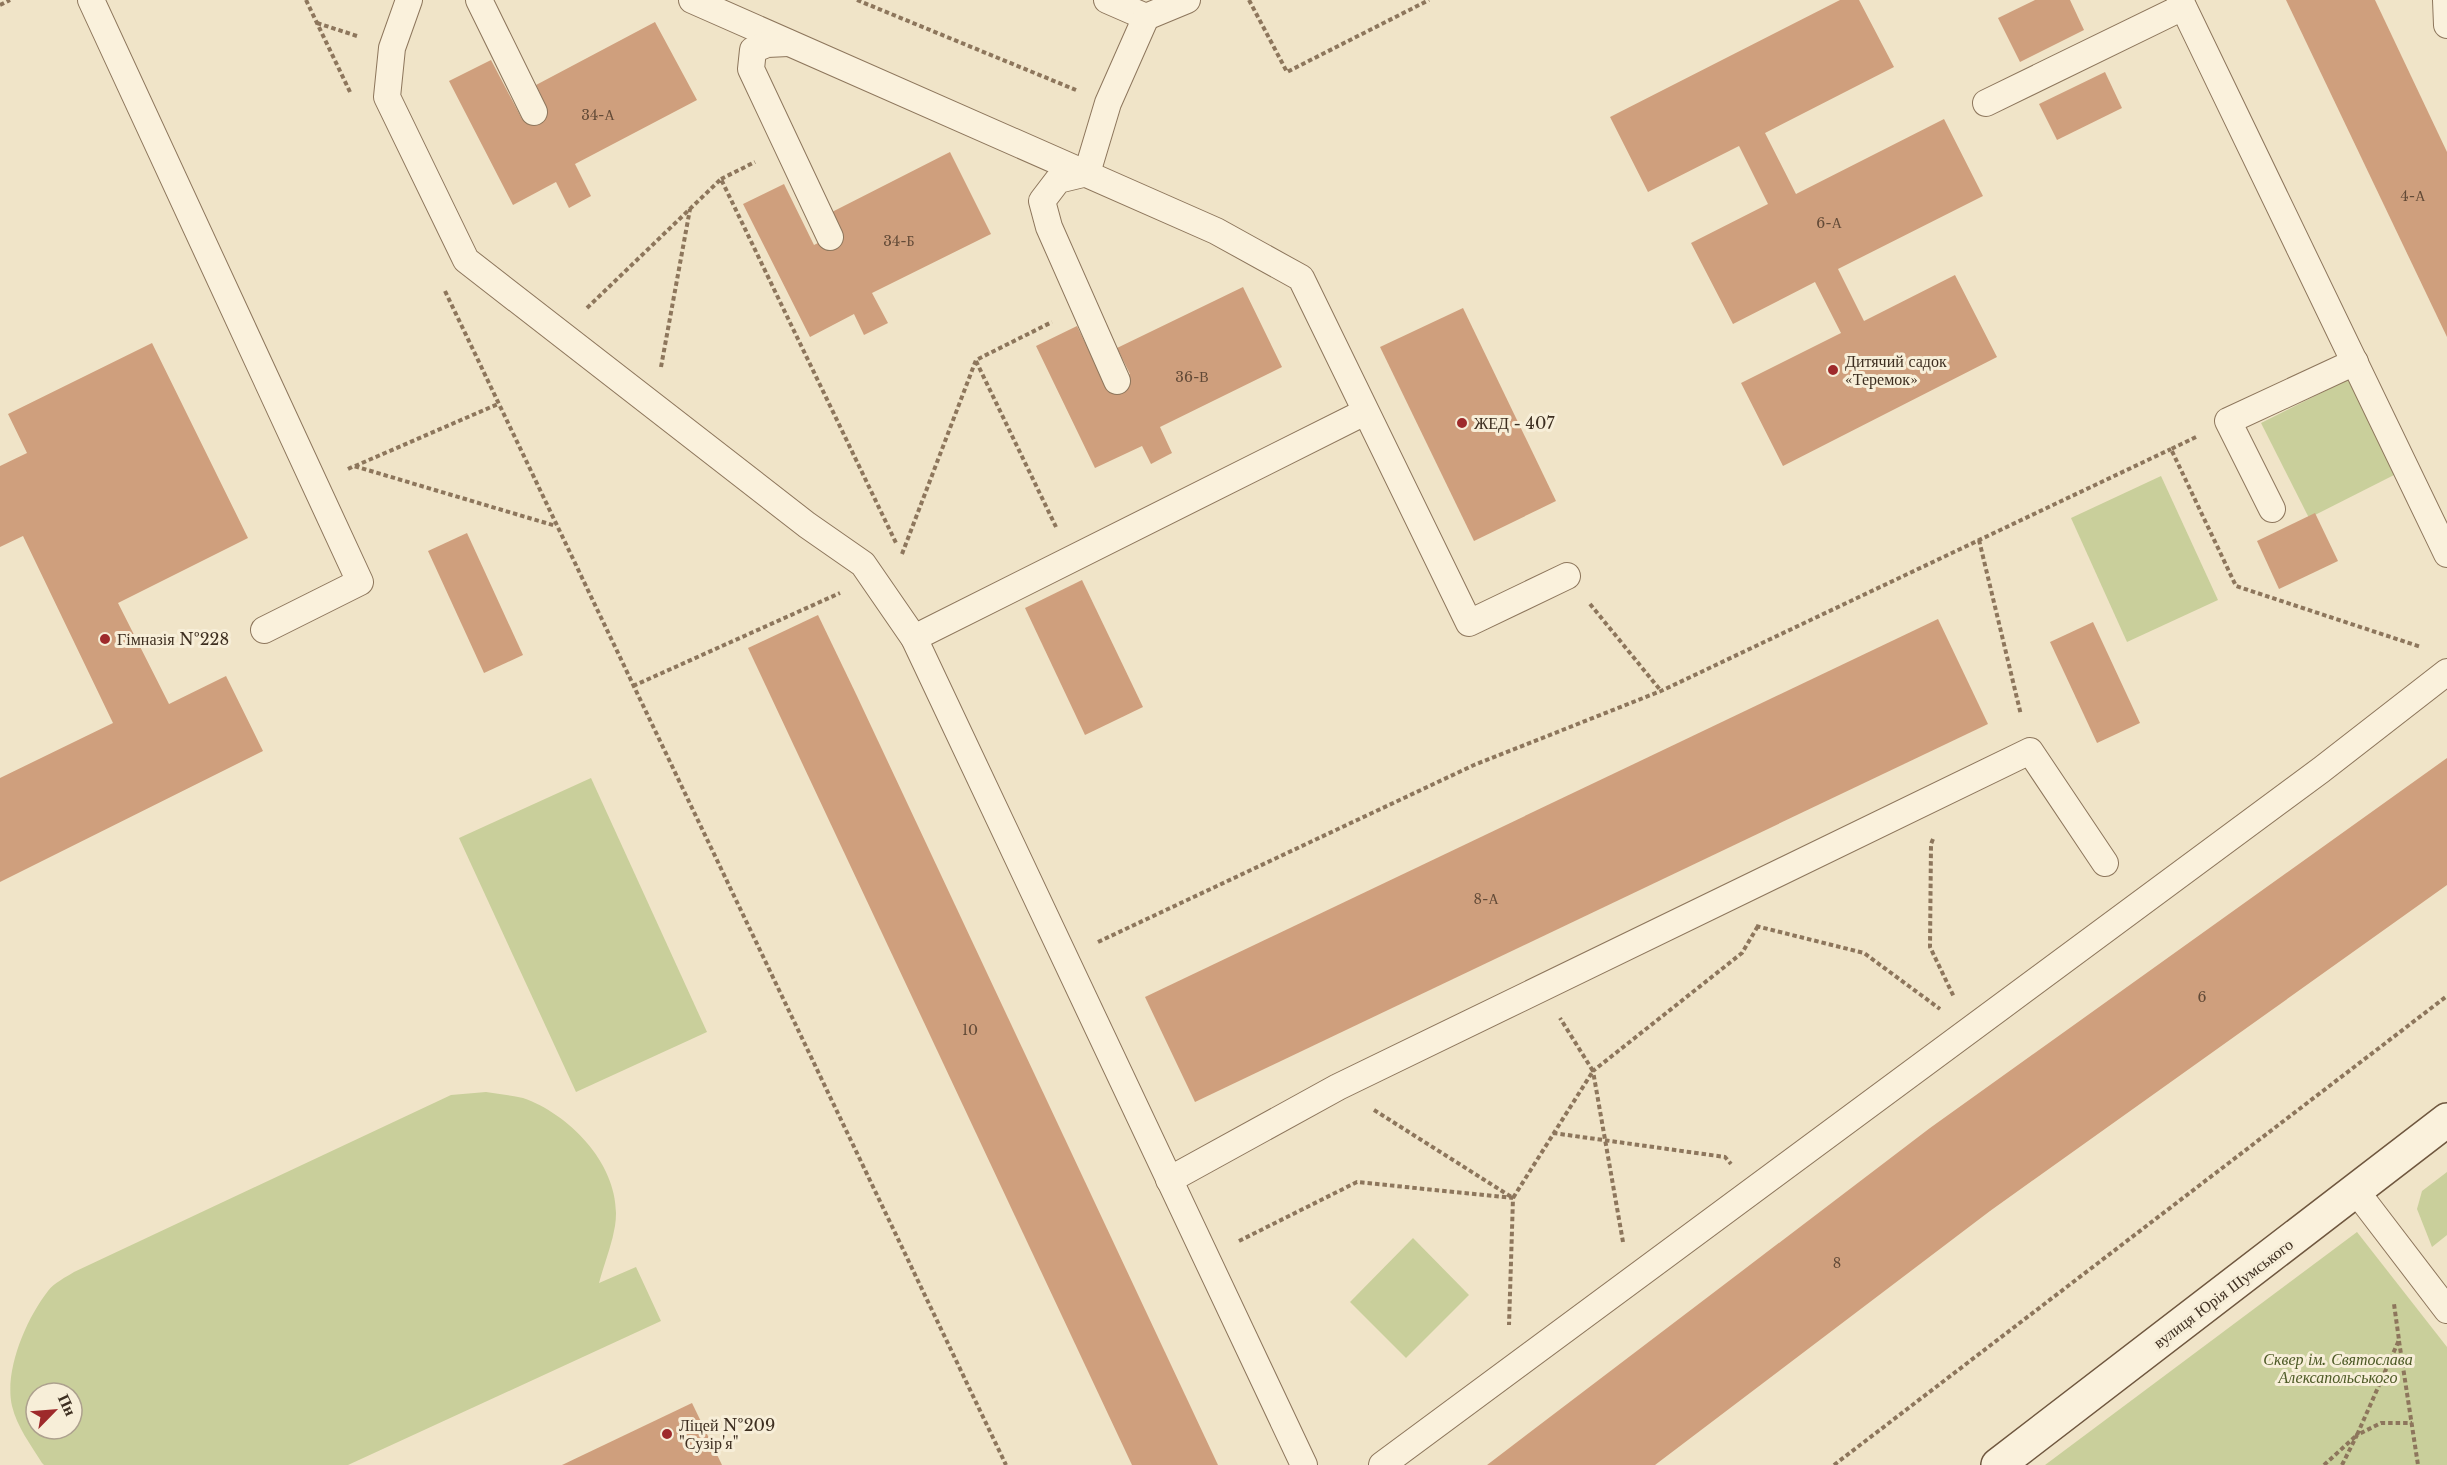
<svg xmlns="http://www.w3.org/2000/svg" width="2447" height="1465" viewBox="0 0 2447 1465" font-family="'Libre Baskerville',serif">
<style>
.green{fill:#c9cf9b;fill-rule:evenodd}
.building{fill:#cf9f7d}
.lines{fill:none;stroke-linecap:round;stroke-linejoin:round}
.lane-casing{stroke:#8d765c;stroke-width:28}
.secondary-casing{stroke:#6f573f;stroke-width:36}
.path{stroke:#8d765c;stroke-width:4;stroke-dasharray:4.5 3;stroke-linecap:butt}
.lane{stroke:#faf1dc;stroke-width:26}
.secondary{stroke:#faf1dc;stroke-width:33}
.poi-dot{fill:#9e2a2b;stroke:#f7eed8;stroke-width:2}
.labels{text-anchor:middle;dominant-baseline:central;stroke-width:6;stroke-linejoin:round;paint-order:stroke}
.number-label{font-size:14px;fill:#624a37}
.poi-label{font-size:16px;fill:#3d2e20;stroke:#f7eed8;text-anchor:start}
.street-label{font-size:16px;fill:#3d2e20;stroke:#f7eed8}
.park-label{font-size:16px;font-style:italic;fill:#4d5a26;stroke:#f7eed8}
</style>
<rect width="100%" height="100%" fill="#f0e4c8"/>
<g class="green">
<path d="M2351,378l47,95 -89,45 -48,-95z"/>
<path d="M2161,476l57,124 -91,42 -56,-124z"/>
<path d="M591,778l116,254 -131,60 -117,-254z"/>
<path d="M486,1092c12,2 25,3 37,6 49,17 101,72 92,128 -3,19 -11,38 -16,57l37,-16 25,54 -313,144h-304l-2,-2c-11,-18 -25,-36 -30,-57 -8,-35 14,-87 36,-115 6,-8 18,-14 26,-19l377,-177zM36,1393h36v36h-36z"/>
<path d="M2447,1172v63l-15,12 -15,-38 5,-18z"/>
<path d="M2357,1232l90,115v118h-402z"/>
<path d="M1413,1238l56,57 -63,63 -56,-56z"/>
</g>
<g class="building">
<path d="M1840,0h19l35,67 -129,66 31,61 148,-75 39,77 -145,73 26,52 91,-46 42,82 -214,109 -42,-83 100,-50 -26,-51 -82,42 -42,-81 77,-39 -29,-58 -91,46 -38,-75z"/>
<path d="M2035,0h35l14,30 -64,32 -22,-44z"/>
<path d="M2286,0h89l72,152v185z"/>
<path d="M655,22l42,78 -122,64 16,32 -22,12 -13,-26 -43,23 -64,-124 42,-21 31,59 24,-13 -10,-21z"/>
<path d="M2105,72l17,36 -65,32 -18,-36z"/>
<path d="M950,152l41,82 -119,59 16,30 -24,12 -10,-21 -44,23 -67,-133 41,-20 30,61 28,-14 -10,-19z"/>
<path d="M1243,287l39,80 -122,60 12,26 -21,11 -9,-18 -47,22 -59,-122 41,-20 29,60 24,-12 -13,-26z"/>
<path d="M1463,308l93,193 -82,40 -94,-194z"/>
<path d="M152,343l96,195 -130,65 51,101 57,-28 37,75 -263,131v-104l113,-55 -90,-187 -23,11v-81l27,-13 -19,-39z"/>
<path d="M2315,513l23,48 -59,28 -22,-48z"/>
<path d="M467,533l56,122 -39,18 -56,-122z"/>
<path d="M1082,580l61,127 -58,28 -60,-127z"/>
<path d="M818,615l38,79 362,771h-86l-384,-817z"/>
<path d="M1938,619l50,105 -793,378 -50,-105z"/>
<path d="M2093,622l47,101 -43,20 -47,-101z"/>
<path d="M2447,758v127l-457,326 -335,254h-168l443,-337z"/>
<path d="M692,1403l30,62h-160z"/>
</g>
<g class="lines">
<defs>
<g id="lane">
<path d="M91,0l269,582 -96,48"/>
<path d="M409,0l-17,48 -5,49 79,163 341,265 56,39 51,74 390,827"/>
<path d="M479,0l55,112"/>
<path d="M692,0l524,231 85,47 168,345 98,-47"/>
<path d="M1107,0l39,17 41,-17"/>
<path d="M2180,0l267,554"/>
<path d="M2446,0l1,25"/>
<path d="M788,43l-21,1 -14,6 -2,19 79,168"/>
<path d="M1986,103l197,-96"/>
<path d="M1117,381l-68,-154 -7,-26 16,-21 29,-7 21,-70 38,-86"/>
<path d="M2272,509l-44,-88 127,-59"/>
<path d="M914,638l451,-226"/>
<path d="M1169,1180l169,-93 692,-336 75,112"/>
<path d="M2356,1191l91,119"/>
<path d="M1382,1465l939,-695 126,-98"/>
</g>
<path id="secondary" d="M1998,1465l449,-345"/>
</defs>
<use href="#lane" class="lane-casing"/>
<use href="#secondary" class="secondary-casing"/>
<g class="path">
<path d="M306,0l44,92"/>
<path d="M857,0l219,90"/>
<path d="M1249,0l38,72 142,-72"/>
<path d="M0,5l10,-5"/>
<path d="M317,23l40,13"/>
<path d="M721,179l34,-17"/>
<path d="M445,291l561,1174"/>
<path d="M587,308l134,-129 176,366"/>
<path d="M976,361l80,166"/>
<path d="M661,367l29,-158"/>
<path d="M2196,437l-25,12 65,137 185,61"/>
<path d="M355,466l143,-62"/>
<path d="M348,469l6,-3 202,60"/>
<path d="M1979,540l42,175"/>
<path d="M902,554l74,-194 76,-38"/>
<path d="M1590,604l71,87"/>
<path d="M633,686l207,-93"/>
<path d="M1933,839l-2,5 -1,103 24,50"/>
<path d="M1756,926l108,27 76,56"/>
<path d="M1098,942l376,-177 187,-74 510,-242"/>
<path d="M1374,1110l139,88 80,-127 -33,-53"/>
<path d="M1553,1133l172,24 6,7"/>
<path d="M1239,1241l118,-59 156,16 -4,127"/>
<path d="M1623,1242l-30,-171 149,-118 16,-27"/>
<path d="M2399,1341l19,124"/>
<path d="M1834,1465l613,-469"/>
<path d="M2324,1465l33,-30 42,-95 -5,-36"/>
<path d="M2342,1465l15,-30 24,-12h31"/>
</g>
<use href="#lane" class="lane"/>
<use href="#secondary" class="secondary"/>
</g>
<g class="poi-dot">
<circle cx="1833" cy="370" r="6"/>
<circle cx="1462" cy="423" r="6"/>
<circle cx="105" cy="639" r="6"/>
<circle cx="667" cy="1434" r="6"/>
</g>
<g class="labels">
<g class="number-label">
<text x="598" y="115">34-А</text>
<text x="2413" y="196">4-А</text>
<text x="1829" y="223">6-А</text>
<text x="899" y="241">34-Б</text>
<text x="1192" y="377">36-В</text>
<text x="1486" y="899">8-А</text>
<text x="2202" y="997">6</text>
<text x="970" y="1030">10</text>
<text x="1837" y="1263">8</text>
</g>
<g class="poi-label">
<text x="1845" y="361">Дитячий садок<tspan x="1845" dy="18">«Теремок»</tspan></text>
<text x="1474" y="423">ЖЕД - 407</text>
<text x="117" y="639">Гімназія №228</text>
<text x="679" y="1425">Ліцей №209<tspan x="679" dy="18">"Сузір'я"</tspan></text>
</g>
<g class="street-label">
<text transform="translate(2223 1293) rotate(-37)">вулиця Юрія Шумського</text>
</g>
<g class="park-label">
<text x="2338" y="1359">Сквер ім. Святослава<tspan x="2338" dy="18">Алексапольського</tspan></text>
</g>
</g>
<g transform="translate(54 1411) rotate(65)"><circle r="28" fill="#f7eed8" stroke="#ada18e" stroke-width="1.5"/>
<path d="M0-4.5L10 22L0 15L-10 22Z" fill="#9e2a2b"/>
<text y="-9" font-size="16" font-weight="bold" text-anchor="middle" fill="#3d2e20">Пн</text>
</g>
</svg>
